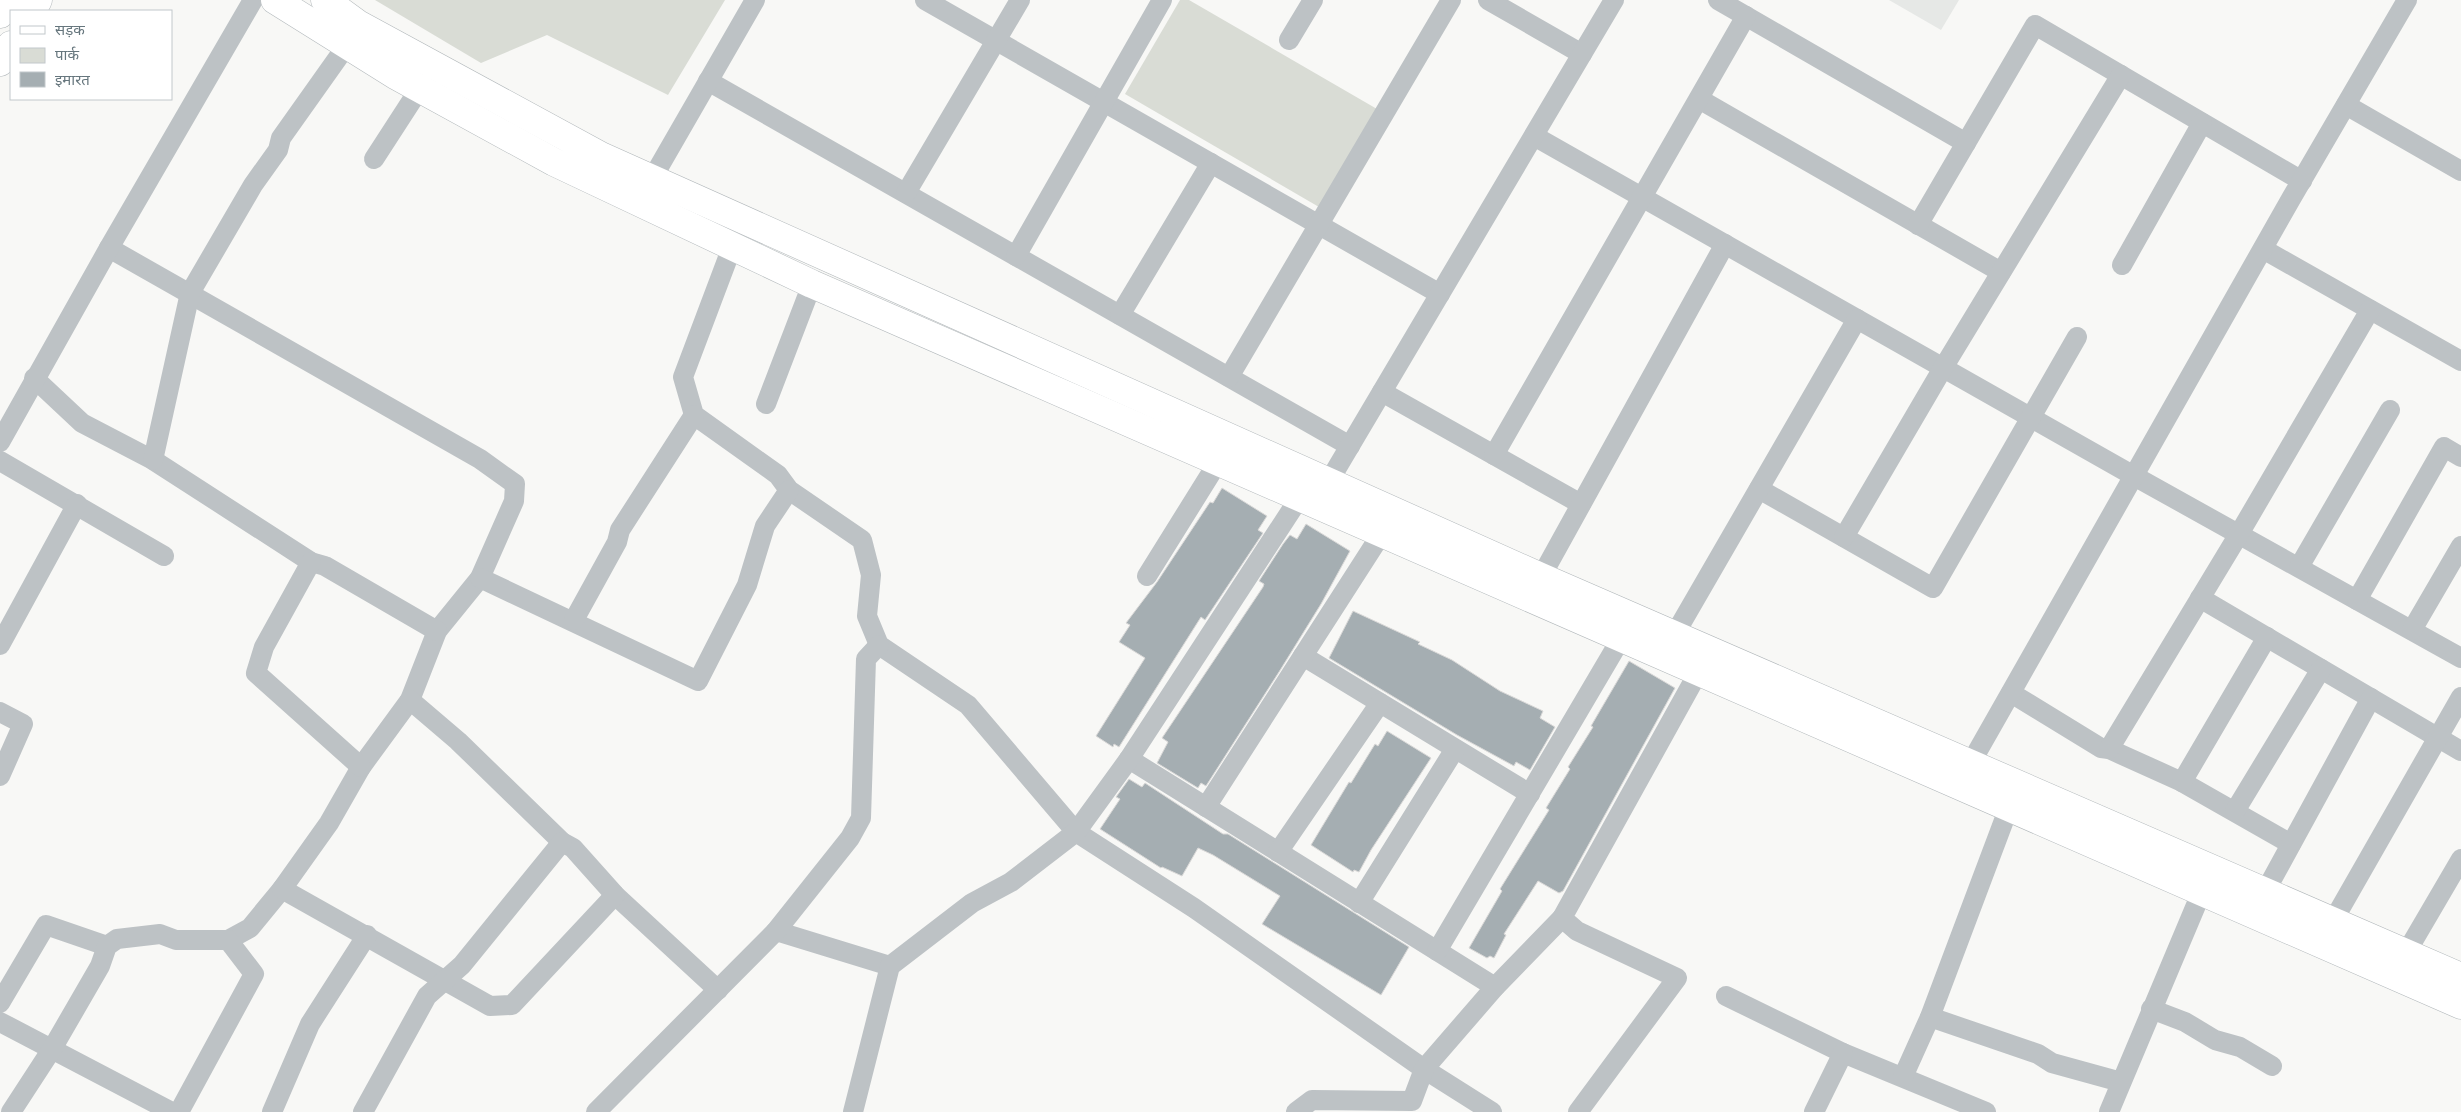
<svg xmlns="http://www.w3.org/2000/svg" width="2461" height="1112" viewBox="0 0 2461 1112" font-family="Montserrat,'Noto Sans Devanagari',sans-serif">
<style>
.built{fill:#e6e8e6}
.green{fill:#d9dcd5}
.building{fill:#a5aeb2;stroke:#dad9d8}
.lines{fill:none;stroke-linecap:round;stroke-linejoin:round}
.secondary-casing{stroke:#b2b8bb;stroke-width:29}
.highway-casing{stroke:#b1b6b8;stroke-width:29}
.street{stroke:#bdc2c5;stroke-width:20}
.secondary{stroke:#fff;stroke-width:28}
.highway{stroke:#fff;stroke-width:28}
</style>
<rect width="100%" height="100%" fill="#f8f8f6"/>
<path class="built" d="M1889,0h70l-18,30z"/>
<g class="green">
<path d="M375,0h350l-57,95 -121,-60 -66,28z"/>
<path d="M1180,0h9l188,109 -58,98 -194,-113z"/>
</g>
<g class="building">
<path d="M1222,488l45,28 -9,14 5,3 -58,87 -4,-3 -82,130 -5,-3 -1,3 -17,-11 49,-78 -26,-16 11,-17 -4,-2 31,-41 53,-80 3,1z"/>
<path d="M1306,524l44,27 -29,53 -42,68 -73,114 -5,-3 -3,5 -41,-25 11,-21 -6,-4 101,-151 1,-3 -5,-3 24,-37 7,-9 7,4z"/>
<path d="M1353,611l67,31 -2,2 34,16 48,31 43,20 -3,7 15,9 -25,43 -14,-8 -2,4 -57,-31 -128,-77z"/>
<path d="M1629,661l46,27 -112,203 -4,2 -21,-12 -34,53 2,1 -12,23 -4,-2 -3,2 -18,-10 33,-57 -2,-2 49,-79 -3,-2 24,-39 -2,-2 25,-40 -2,-1z"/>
<path d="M1387,731l44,27 -60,92 -12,22 -5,-2 -1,2 -42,-27 38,-63 2,1 24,-39 3,2z"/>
<path d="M1129,779l13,8 3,-4 78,51h5l181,113 -28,48 -119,-71 18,-28 -67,-41 -15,-7 -16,28 -20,-9 -1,1 -61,-39 20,-30 -4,-2z"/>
</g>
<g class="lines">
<defs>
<g id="secondary">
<path d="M275,0l120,75 159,87 258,122 1649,721"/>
<path d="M325,0l33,24 243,132 940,421 920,400"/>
<path d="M32,11l6,-11"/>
<path d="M0,62l11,-17"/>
</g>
<path id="highway" d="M0,14l10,-14"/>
</defs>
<use href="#secondary" class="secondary-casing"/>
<use href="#highway" class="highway-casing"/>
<g class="street">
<path d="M925,0l515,294"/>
<path d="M1488,0l94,54"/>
<path d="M1718,0l248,143"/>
<path d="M1289,40l24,-40"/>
<path d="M708,81l642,365"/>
<path d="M1699,99l302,173"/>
<path d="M2346,105l115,66"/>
<path d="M1534,136l600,340 327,182"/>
<path d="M374,159l46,-71"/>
<path d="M645,191l110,-191"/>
<path d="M906,193l114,-193"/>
<path d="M1918,225l117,-200 267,156"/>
<path d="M732,247l-49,130 11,38 84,60 11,15 73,50 9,35 -4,41 12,29 89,60 108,127 118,76 230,161 68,43"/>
<path d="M109,248l371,211 35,25 -1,17 -34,77 -43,53 -27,69 -49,67 -32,56 -47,66 -32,39 -22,12"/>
<path d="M2263,249l198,112"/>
<path d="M1016,256l146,-256"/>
<path d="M2122,265l80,-142"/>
<path d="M1120,315l91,-152"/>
<path d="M1229,377l222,-377"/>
<path d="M34,378l48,45 71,37 158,102 14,4 112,65"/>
<path d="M1382,392l199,112"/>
<path d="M766,404l46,-120"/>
<path d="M0,442l109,-194 144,-248"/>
<path d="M1494,455l252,-439"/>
<path d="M153,460l37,-167 63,-108 25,-35 3,-12 66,-93"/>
<path d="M0,461l164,95"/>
<path d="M1759,489l174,99 144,-251"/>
<path d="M1322,493l292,-493"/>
<path d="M1844,537l99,-169 178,-293"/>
<path d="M311,562l-47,85 -8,26 105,94"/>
<path d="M2299,567l91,-157"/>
<path d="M1147,576l71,-114"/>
<path d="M1541,577l184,-333"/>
<path d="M480,578l218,103 49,-96 18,-59 24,-36"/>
<path d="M2200,598l261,153"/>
<path d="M2357,600l87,-153 17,10"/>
<path d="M574,620l43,-78 3,-12 74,-115"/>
<path d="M2412,630l49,-84"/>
<path d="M0,645l77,-141"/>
<path d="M1668,646l189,-327"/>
<path d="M1303,656l227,138"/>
<path d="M2011,693l90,55 8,1 73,33 109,62"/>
<path d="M410,700l48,41 104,101 11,6 42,47 103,95"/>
<path d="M0,712l23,12 -23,52"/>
<path d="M2109,749l130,-215 131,-224"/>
<path d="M1129,759l366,228"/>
<path d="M1964,775l328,-578 115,-197"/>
<path d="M2182,782l85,-145"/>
<path d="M1206,807l176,-274"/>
<path d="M2235,811l86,-142"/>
<path d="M1278,852l102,-149"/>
<path d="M282,889l208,117 22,-1 103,-110"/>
<path d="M2265,892l106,-194"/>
<path d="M1359,903l96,-154"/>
<path d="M2333,921l128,-224"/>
<path d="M776,931l114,35"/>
<path d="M1437,951l185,-314"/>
<path d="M2406,953l55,-94"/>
<path d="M1726,996l117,57 143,59"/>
<path d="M0,1003l46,-78 61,21"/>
<path d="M2151,1009l34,13 30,18 25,7 32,19"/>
<path d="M1930,1017l108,37 14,9 69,19"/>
<path d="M0,1022l172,90"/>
<path d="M1903,1077l27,-60 79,-210"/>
<path d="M11,1112l41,-63 48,-83 7,-20 10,-7 43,-5 16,6h52l26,34 -75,138"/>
<path d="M272,1112l38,-88 57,-89"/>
<path d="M363,1112l64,-116 35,-31 100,-123"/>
<path d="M596,1112l180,-181 74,-93 11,-20 5,-159 13,-14"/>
<path d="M853,1112l37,-146 82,-63 39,-21 65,-50 53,-73 171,-262"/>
<path d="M1296,1112l16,-12 100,1 12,-32 71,-82 67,-69"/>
<path d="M1578,1112l99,-134 -100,-47 -15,-13 137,-247"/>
<path d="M1814,1112l29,-59"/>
<path d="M2109,1112l93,-221"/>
</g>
<use href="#secondary" class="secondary"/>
<use href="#highway" class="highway"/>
</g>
<rect x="10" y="10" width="162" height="90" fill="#ffffff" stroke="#c2c8cb"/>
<rect x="20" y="26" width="25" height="8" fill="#ffffff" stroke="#c2c8cb"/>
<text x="55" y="35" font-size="15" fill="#66767d">सड़क</text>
<rect x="20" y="48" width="25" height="15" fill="#d9dcd5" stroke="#c2c8cb"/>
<text x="55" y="60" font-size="15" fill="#66767d">पार्क</text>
<rect x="20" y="72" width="25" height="15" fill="#a5aeb2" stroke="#c2c8cb"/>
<text x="55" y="85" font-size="15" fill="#66767d">इमारत</text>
</svg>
